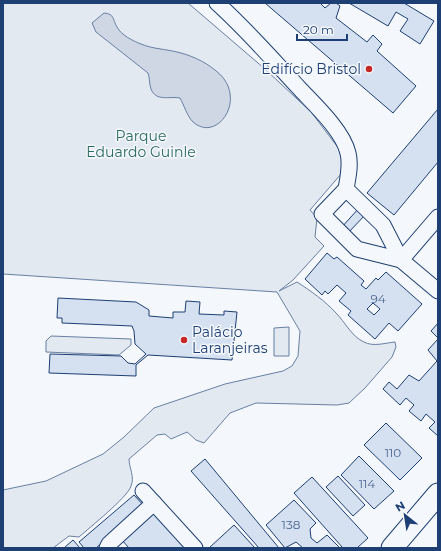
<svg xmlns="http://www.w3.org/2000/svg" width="441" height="551" viewBox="0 0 441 551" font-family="Montserrat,sans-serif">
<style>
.green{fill:#e3e9f0;stroke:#687fa3}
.water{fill:#cfd7e4;stroke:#687fa3}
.building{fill:#d5e0f0;stroke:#1d3f73;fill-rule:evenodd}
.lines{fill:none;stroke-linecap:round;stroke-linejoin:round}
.street-casing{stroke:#1d3f73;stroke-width:17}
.secondary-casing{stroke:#1d3f73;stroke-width:23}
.street{stroke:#f4f7fb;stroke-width:15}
.secondary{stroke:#f4f7fb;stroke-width:21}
.poi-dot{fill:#c62828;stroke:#f4f7fb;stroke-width:1.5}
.labels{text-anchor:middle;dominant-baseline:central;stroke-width:3;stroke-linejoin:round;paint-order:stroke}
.number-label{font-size:12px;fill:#4b6792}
.poi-label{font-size:14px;fill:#1d3f73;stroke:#f4f7fb;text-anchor:end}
.park-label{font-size:14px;fill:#2c6c60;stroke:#f4f7fb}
</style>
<rect width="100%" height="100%" fill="#f4f7fb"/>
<g class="green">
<path d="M3,3h185l77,66 46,43 29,38 2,10 -1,14 -31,36 7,8 -2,19 9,9 -31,34 -14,11 18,-9c14,9 28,19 39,31 9,9 16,24 28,29 9,5 21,1 31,0l1,5 -4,10 -27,31 -16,15 -12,2 -81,-2 -26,10 -26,30 -8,-3 -9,-8 -16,7 -6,-5 -8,1 -28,24c0,9 6,18 2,27 -3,11 -42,42 -52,51l-10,-1 -16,12h-50v-58l43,-9 57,-27 21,-17 30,-29 71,-24 58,-13 9,-5 6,-10 2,-25 -23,-39 -274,-18z"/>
<path d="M289,327v29h-15v-28z"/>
<path d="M51,336l80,3v6l-12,10 -73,-3v-11z"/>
</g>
<path class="water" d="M104,13c11,1 8,6 13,14 4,8 16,14 24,17 12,5 24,5 36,8 13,3 27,9 38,18 35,26 3,74 -22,52 -6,-6 -9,-17 -13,-24 -10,-2 -24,4 -29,-9 -2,-5 -1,-11 -3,-16l-52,-41 -4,-9z"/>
<g class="building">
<path d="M265,3h55l5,5 6,-5h5l4,3 -4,12 31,24 6,-7 9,9 -5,7 39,35 -23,27z"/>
<path d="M349,3h55l30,18 -14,23 -20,-13 8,-12 -12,-7 -8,14z"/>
<path d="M438,109v53l-44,53 -27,-22z"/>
<path d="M359,208l7,6 -19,20 -6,-6z"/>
<path d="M327,253l7,6 3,-2 27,24 -3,4 5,4 10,-11 2,2 8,-8 36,32 -24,27 -9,-8 -14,16 -27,-24 3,-4 -12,-10 7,-8 -9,-8 -9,9 -3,-3 -3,4 -17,-16zM373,303l7,6 -6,6 -7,-6z"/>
<path d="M58,298l78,4 13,8v6l24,2v-6h12l1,-11 14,1 -1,12 25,1v-4l13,1 -5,48 -84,-5 -12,10v11l-87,-3 1,-19 71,2 7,7 7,1 11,-10 -11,-10 -1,-13 -2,-5 -70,-3v-5h-5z"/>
<path d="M438,323v15l-7,-7z"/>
<path d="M438,339v97l-9,-8 6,-6 -9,-8 -5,7 -12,-10 5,-6 -8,-7 -6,7 -17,-16 6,-7 8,7 12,-14 10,6 18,-20 -9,-11z"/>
<path d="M386,423l36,35 -22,22 -36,-35z"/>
<path d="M359,456l35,35 -20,18 -33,-34z"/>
<path d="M205,459l74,89h-20l-68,-77z"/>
<path d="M338,476l27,29 -12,11 -27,-29z"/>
<path d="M312,477l56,61 -11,10h-14l-49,-55z"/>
<path d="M134,495l10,11 -48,42h-12l-5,-6z"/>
<path d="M294,500l22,23 -6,6 1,9 6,5 10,-8 13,13h-37l-7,-6 -11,6 -19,-23z"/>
<path d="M154,511l33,37h-58l-8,-9z"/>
<path d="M234,525l21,23h-46z"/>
<path d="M73,540l7,8h-16z"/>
</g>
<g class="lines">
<defs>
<g id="street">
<path d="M217,3c30,27 56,57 83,86 15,16 43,42 48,64 3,12 0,24 -2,36"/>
<path d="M401,260l-44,-11 -35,-35 24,-25 37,36 18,35 37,31"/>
<path d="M401,260l37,-43"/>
<path d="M143,491l52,57"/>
<path d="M107,548l2,-4 45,-41"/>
</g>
<path id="secondary" d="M392,548l46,-54"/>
</defs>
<use href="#street" class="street-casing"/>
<use href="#secondary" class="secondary-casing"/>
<use href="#street" class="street"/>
<use href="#secondary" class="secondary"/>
</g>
<g class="poi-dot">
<circle cx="369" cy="69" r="4"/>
<circle cx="184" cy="340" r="4"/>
</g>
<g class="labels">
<g class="number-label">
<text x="378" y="298">94</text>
<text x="393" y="452">110</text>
<text x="367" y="483">114</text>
<text x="291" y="524">138</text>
</g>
<g class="poi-label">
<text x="361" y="69">Edifício Bristol</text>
<text x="192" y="332" text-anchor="start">Palácio<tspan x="192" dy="16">Laranjeiras</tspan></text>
</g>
<g class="park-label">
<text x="141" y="136">Parque<tspan x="141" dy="16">Eduardo Guinle</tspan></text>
</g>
</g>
<rect width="441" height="551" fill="none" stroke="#1d3f73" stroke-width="8"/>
<g transform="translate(405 515) rotate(330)" stroke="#f4f7fb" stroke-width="3" paint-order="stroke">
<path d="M0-3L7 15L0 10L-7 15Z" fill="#1d3f73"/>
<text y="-6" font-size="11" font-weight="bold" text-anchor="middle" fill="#1d3f73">N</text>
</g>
<path d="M297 34v6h50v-6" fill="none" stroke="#1d3f73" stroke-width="2"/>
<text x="303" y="34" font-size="12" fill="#1d3f73" stroke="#f4f7fb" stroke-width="3" paint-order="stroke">20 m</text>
</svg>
